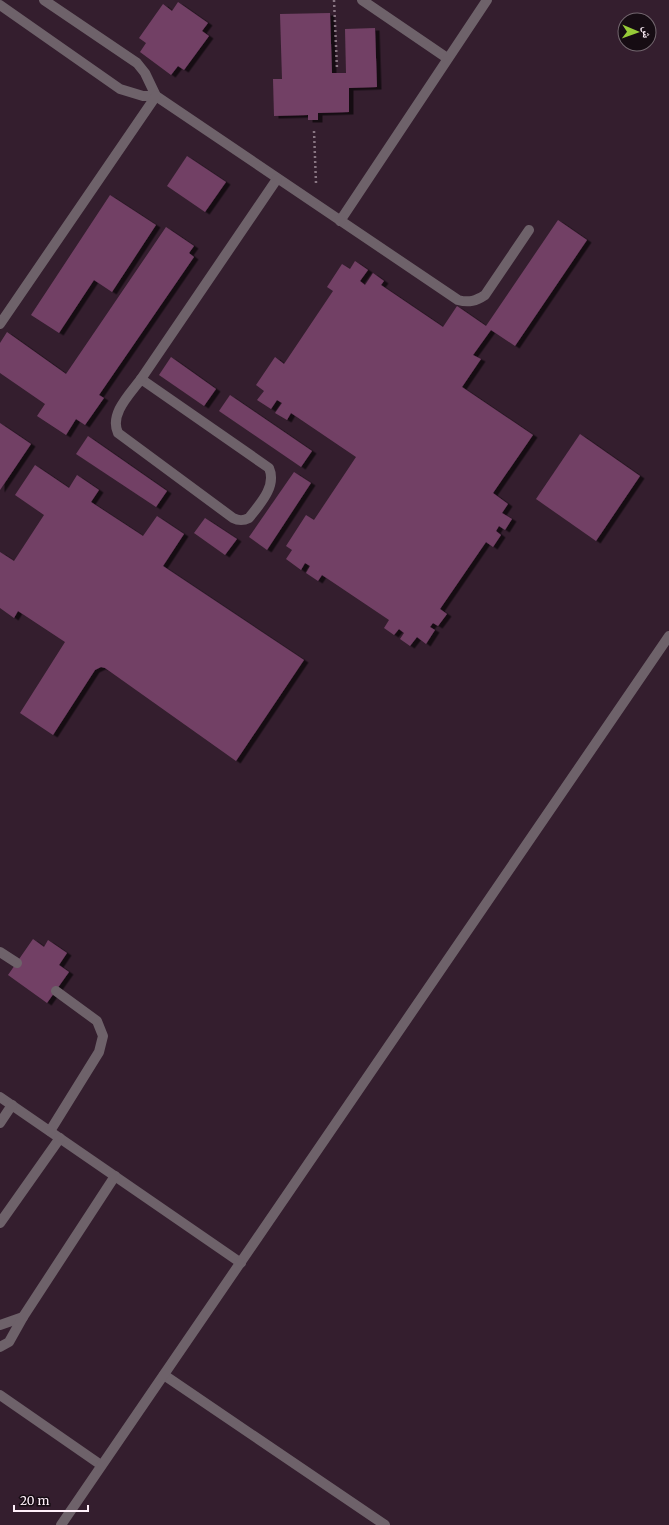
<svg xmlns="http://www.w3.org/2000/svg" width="669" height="1525" viewBox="0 0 669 1525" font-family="Merriweather,'Noto Naskh Arabic',serif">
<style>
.building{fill:#724065;filter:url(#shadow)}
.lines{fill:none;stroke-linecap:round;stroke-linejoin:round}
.path{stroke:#897683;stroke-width:2.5;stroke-dasharray:2 3;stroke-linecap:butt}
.service{stroke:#6e626a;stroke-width:10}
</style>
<defs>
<filter id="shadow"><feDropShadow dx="4.5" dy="2.5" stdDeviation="0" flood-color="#0009"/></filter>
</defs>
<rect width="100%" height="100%" fill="#341e2e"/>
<g class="building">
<path d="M178,2l30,21 -6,8 7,5 -25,34 -6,-4 -7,9 -31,-23 6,-9 -7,-5 24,-34 9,7z"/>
<path d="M330,13l2,60h14l-1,-44 30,-1 2,59 -28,1v24l-31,1v7h-10v-5l-34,1 -1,-37h9l-2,-65z"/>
<path d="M187,156l39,26 -21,30 -38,-26z"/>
<path d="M110,195l46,30 -44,67 -18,-12 -35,53 -28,-18z"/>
<path d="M558,220l29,20 -72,106 -24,-16 -18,25 8,4 -19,28 71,48 -40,58 15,11 -6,9 10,6 -7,11 -6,-4 -3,5 5,4 -8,12 -7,-5 -46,67 7,5 -9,12 -5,-3 -3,4 5,3 -9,14 -9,-7 -7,9 -10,-7 4,-6 -5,-4 -5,6 -10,-7 5,-8 -67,-45 -4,6 -12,-8 4,-7 -5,-3 -4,7 -15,-11 6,-9 -6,-4 20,-31 8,5 42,-63 -65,-44 -4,7 -12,-7 7,-10 -5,-3 -6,9 -14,-9 7,-9 -8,-6 19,-28 9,7 49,-73 -6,-4 15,-23 8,5 5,-8 13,9 -8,11 5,4 8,-12 11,8 -3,4 62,42 14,-21 29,20z"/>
<path d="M166,227l28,19 -5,7 5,4 -95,138 5,3 -19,27 -9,-6 -10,16 -29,-19 8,-12 -45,-31v-30l7,-11 59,42z"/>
<path d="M171,357l45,32 -12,17 -45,-31z"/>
<path d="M230,395l82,56 -11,16 -82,-56z"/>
<path d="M0,423l31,21 -31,46z"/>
<path d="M580,434l60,42 -44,65 -60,-42z"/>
<path d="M88,436l79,55 -11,16 -80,-53z"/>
<path d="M35,465l34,23 8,-13 22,15 -8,12 52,34 14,-20 27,18 -21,32 141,94 -68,101 -131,-93 -4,-1 -6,3 -42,65 -33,-22 45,-71 -47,-31 -4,7 -14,-10v-56l14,9 30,-46 -29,-20z"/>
<path d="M294,472l17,11 -44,67 -18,-13z"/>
<path d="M205,518l32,21 -12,16 -31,-22z"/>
<path d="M33,939l11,8 4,-7 19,13 -8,12 10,7 -22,31 -39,-28z"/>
</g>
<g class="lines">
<g class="path">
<path d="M334,0l3,69"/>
<path d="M314,131l2,52"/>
</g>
<g class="service">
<path d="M44,0l93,63 8,10 11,23 302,204c11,3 18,1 27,-5l44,-65"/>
<path d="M362,0l85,58"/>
<path d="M0,5l120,84 23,7h13"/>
<path d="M340,221l147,-221"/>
<path d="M0,324l156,-228"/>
<path d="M141,379l128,89c8,18 -9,36 -20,50 -6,3 -10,3 -16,0l-115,-85c-9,-19 12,-39 23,-54z"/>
<path d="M141,379l136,-200"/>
<path d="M0,952l17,11"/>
<path d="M0,1097l241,166"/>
<path d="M0,1123l12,-18"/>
<path d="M50,1131l49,-79 4,-16 -6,-15 -41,-30"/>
<path d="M0,1223l60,-85"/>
<path d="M0,1325l23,-8"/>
<path d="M0,1347l9,-5 14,-25 92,-141"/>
<path d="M164,1375l221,150"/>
<path d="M0,1395l101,70"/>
<path d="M61,1525l608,-889"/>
</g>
</g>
<g transform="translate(637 32) rotate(92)"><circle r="19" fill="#160c13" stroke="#73676f"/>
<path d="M0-3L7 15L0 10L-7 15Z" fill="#97cb38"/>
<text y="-6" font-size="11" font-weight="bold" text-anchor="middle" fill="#fff0fa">ش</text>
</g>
<path d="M14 1505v6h74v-6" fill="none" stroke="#fff0fa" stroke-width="2"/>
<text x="20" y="1505" font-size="12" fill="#fff0fa" stroke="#160c13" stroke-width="3" paint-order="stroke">20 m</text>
</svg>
